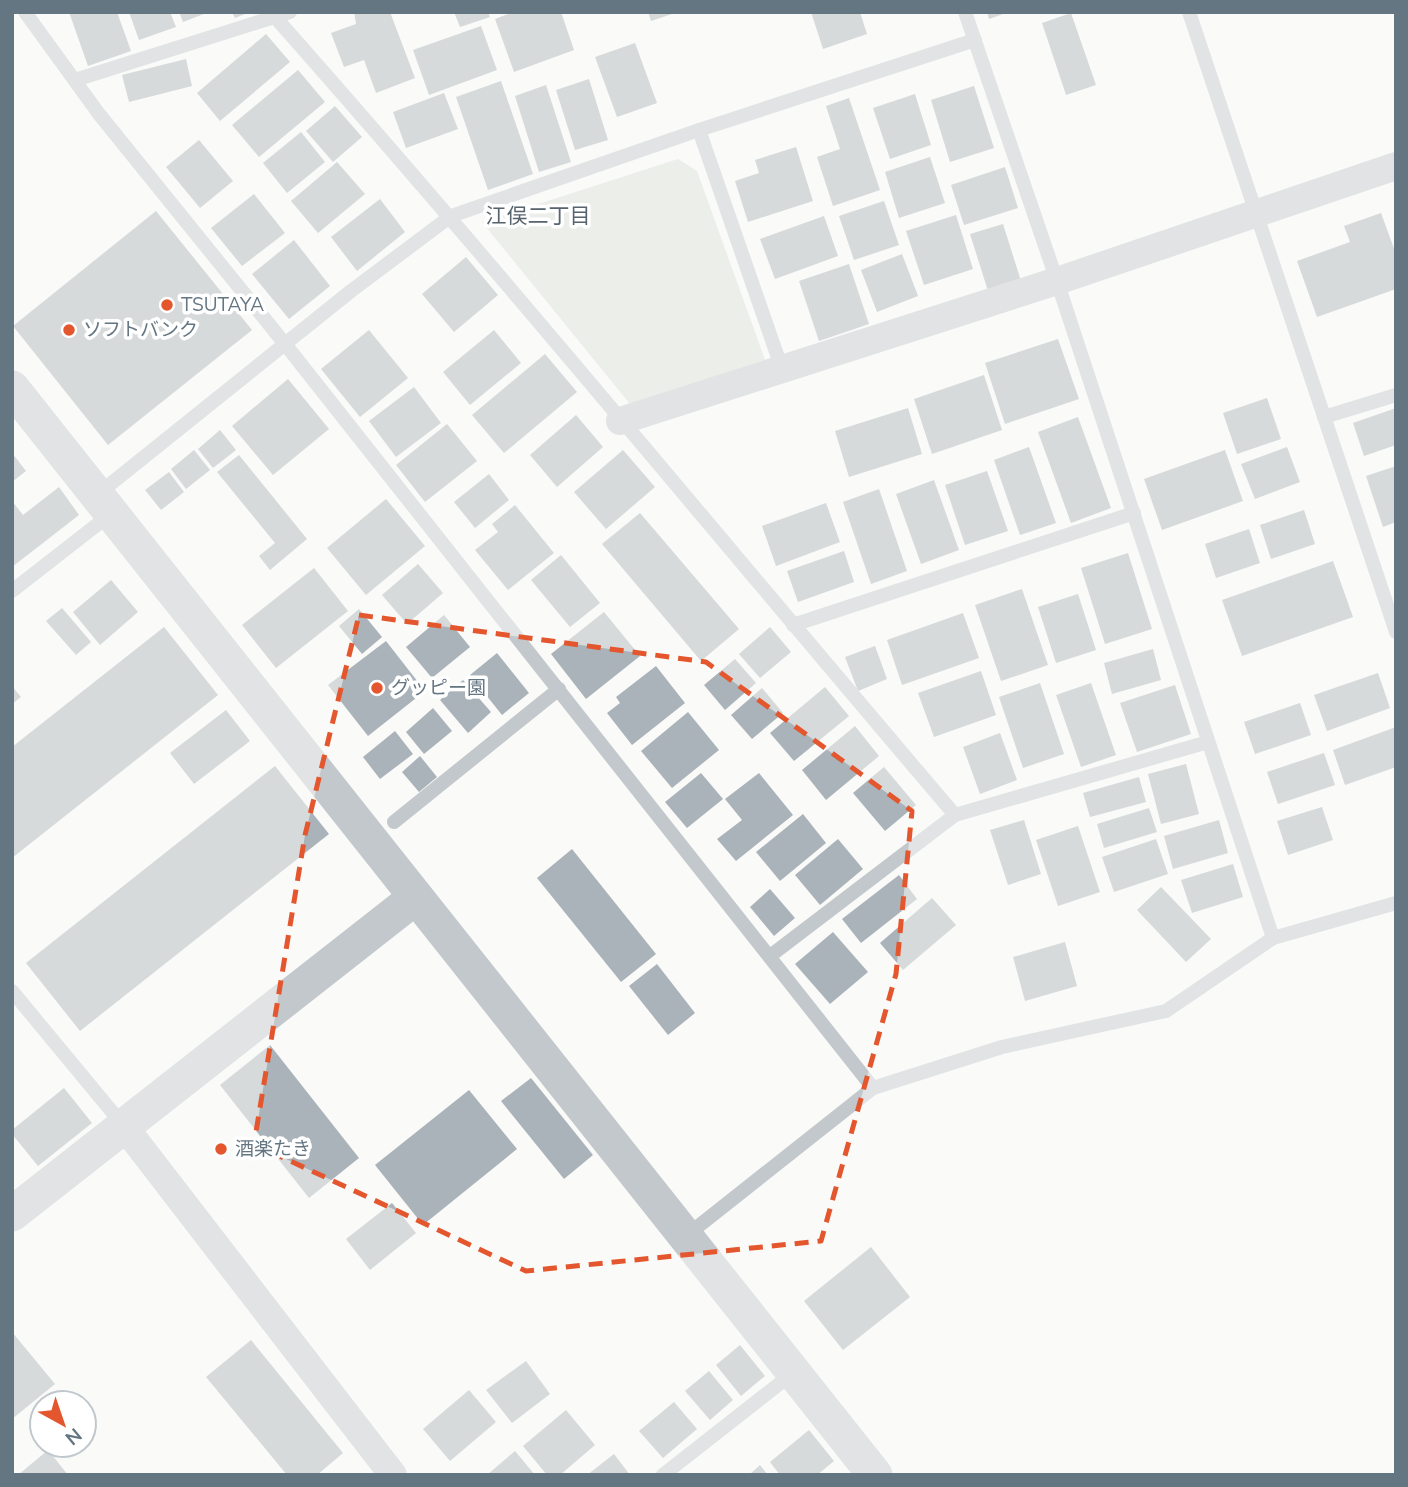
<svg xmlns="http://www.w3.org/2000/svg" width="1408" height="1487" viewBox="0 0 1408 1487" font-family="'Nunito Sans','Noto Sans JP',sans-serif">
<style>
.green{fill:#dadfd7}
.building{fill:#aab3b9}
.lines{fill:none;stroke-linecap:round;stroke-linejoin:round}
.service{stroke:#c3c8cc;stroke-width:14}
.minor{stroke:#c3c8cc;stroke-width:28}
.tertiary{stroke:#c3c8cc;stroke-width:35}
.marked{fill:none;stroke:#e4572e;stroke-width:5;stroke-dasharray:14 9;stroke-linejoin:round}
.poi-dot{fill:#e4572e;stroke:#fff;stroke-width:2.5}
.labels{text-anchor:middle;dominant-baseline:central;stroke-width:7;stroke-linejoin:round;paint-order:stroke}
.poi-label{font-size:19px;fill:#657683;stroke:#fff;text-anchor:start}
.neighbourhood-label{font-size:21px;fill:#57646e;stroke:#fff}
</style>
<rect width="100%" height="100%" fill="#fafaf8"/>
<path class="green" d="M678,159l19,12 68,189 -135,44 -148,-182z"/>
<g class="building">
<path d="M69,12h48l14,39 -43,15z"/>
<path d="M129,12h41l6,15 -37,13z"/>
<path d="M179,12h30l-26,10z"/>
<path d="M232,12h18l-15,6z"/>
<path d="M354,12h36l25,66 -39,15 -12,-33 -20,7 -13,-34 25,-9z"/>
<path d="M454,12h34l2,5 -30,10z"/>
<path d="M513,12h48l13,38 -60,22 -19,-53z"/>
<path d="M648,12h27v1l-24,8z"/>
<path d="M811,12h49l7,22 -44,15z"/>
<path d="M987,12h19v1l-17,6z"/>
<path d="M1071,13l25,72 -30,10 -24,-72z"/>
<path d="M481,26l16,44 -68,25 -16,-45z"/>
<path d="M266,34l24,28 -70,59 -23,-28z"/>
<path d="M635,43l22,60 -40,14 -22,-60z"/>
<path d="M186,59l6,27 -63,16 -7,-27z"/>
<path d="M298,70l27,32 -66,55 -27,-32z"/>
<path d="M589,79l19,61 -33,10 -19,-60z"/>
<path d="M501,81l32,93 -45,16 -32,-93z"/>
<path d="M546,85l25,77 -32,10 -24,-76z"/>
<path d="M974,86l20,62 -44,14 -19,-62z"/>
<path d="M444,93l14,36 -52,19 -13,-36z"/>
<path d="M915,94l16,51 -41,14 -17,-51z"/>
<path d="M849,98l31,92 -47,16 -16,-49 23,-8 -14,-43z"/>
<path d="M335,106l27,31 -29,25 -27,-31z"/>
<path d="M301,132l24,30 -38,31 -24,-30z"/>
<path d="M199,140l34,41 -33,27 -34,-41z"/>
<path d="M796,147l17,54 -65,21 -13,-41 24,-8 -4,-13z"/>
<path d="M930,157l15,46 -46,15 -14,-46z"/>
<path d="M337,162l28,32 -47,39 -27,-32z"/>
<path d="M1005,167l13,41 -54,17 -13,-40z"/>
<path d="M254,194l31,39 -43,33 -31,-38z"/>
<path d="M380,199l25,33 -48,39 -26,-34z"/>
<path d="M884,201l15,44 -45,15 -15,-44z"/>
<path d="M156,211l96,119 -144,115 -95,-119z"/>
<path d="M1381,213l15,41v35l-79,28 -20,-56 53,-19 -6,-16z"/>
<path d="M956,215l17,54 -49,16 -18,-54z"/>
<path d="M824,216l14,40 -63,23 -15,-40z"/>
<path d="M1003,224l18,57 -33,10 -18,-57z"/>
<path d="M294,240l36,46 -41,33 -37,-45z"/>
<path d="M902,254l16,42 -41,16 -16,-42z"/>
<path d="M466,257l32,38 -44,37 -32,-38z"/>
<path d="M849,264l20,60 -50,17 -20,-60z"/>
<path d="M369,330l39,48 -48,39 -39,-48z"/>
<path d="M494,330l27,33 -51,42 -27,-33z"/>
<path d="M1058,339l21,60 -74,25 -20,-61z"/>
<path d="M545,354l32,38 -73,61 -32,-38z"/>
<path d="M984,375l18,55 -70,24 -18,-55z"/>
<path d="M288,379l41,50 -56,46 -41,-49z"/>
<path d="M414,387l27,36 -45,34 -27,-36z"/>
<path d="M1267,398l14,41 -44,15 -14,-41z"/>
<path d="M908,408l14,46 -73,23 -14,-46z"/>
<path d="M1396,408v37l-32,11 -11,-33z"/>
<path d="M576,415l27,32 -46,40 -27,-32z"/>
<path d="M1078,417l33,91 -40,15 -33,-91z"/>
<path d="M447,424l30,37 -52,41 -29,-37z"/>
<path d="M220,430l16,20 -23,18 -15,-19z"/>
<path d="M1029,447l27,76 -36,12 -26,-75z"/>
<path d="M1287,447l13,35 -45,17 -14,-35z"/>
<path d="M194,450l16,20 -24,19 -15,-20z"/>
<path d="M623,450l32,37 -49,42 -32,-37z"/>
<path d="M1225,450l18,51 -81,29 -18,-51z"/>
<path d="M12,453l14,18 -14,11z"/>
<path d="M239,455l68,84 -37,31 -11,-14 16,-13 -58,-71z"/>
<path d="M1396,466v56l-13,5 -17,-51z"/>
<path d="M987,471l21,60 -43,14 -20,-60z"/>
<path d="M169,472l15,20 -23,18 -16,-20z"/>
<path d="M489,474l20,26 -34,28 -21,-26z"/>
<path d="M934,480l25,70 -38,14 -25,-70z"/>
<path d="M59,487l20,28 -67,52v-66l11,14z"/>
<path d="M879,489l28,82 -36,13 -28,-82z"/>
<path d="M386,499l39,47 -59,49 -39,-47z"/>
<path d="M826,503l14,39 -64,24 -14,-40z"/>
<path d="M515,505l39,48 -46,37 -33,-40 23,-18 -6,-8z"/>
<path d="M1304,510l11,34 -44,15 -11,-34z"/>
<path d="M640,513l99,116 -38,32 -99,-117z"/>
<path d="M1249,529l11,34 -44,15 -11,-34z"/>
<path d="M844,551l10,31 -56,20 -11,-31z"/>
<path d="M1128,553l24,76 -47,15 -24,-76z"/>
<path d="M561,555l39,48 -30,24 -39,-47z"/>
<path d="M1333,561l20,56 -111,39 -20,-56z"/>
<path d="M418,564l25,29 -36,31 -25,-29z"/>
<path d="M314,568l34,43 -72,57 -34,-43z"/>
<path d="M111,580l27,32 -38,33 -27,-33z"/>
<path d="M1022,589l26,76 -47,16 -26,-76z"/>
<path d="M1078,594l18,56 -40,13 -18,-56z"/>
<path d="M62,608l29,34 -15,13 -30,-34z"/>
<path d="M359,609l23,28 -20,17 -23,-28z"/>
<path d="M604,612l36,44 -54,43 -35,-45z"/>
<path d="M963,613l16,45 -77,27 -15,-45z"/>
<path d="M444,615l26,32 -38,31 -26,-31z"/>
<path d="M164,627l54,68 -206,163v-111z"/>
<path d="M770,627l21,25 -31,26 -21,-24z"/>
<path d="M386,641l39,50 -57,45 -40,-51z"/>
<path d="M875,646l12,33 -29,12 -13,-34z"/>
<path d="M1153,649l8,31 -49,14 -8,-31z"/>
<path d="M497,653l32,40 -27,22 -32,-40z"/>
<path d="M735,659l21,24 -31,27 -21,-25z"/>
<path d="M656,666l29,37 -53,42 -25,-32 13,-10 -4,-6z"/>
<path d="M981,671l15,44 -62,22 -16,-44z"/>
<path d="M1378,673l12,35 -63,23 -13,-36z"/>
<path d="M463,680l28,32 -23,21 -28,-33z"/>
<path d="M1040,683l24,71 -41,14 -24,-71z"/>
<path d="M1091,683l25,72 -35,12 -25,-72z"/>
<path d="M1175,685l16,49 -54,18 -17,-49z"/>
<path d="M12,686l9,11 -9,7z"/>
<path d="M825,687l24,29 -55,45 -24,-28z"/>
<path d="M762,688l21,25 -31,26 -21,-24z"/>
<path d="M1300,703l11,32 -56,19 -11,-32z"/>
<path d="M433,708l19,23 -28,23 -18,-22z"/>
<path d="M226,710l24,31 -56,43 -24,-31z"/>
<path d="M688,712l31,38 -47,38 -31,-37z"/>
<path d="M855,726l24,30 -53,44 -24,-30z"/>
<path d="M1396,727v40l-51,18 -12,-35z"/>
<path d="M395,731l18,23 -33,25 -17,-22z"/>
<path d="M1000,733l17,47 -37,14 -17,-47z"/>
<path d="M1324,753l11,32 -57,19 -11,-32z"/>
<path d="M420,756l17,21 -18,15 -17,-20z"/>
<path d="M1186,764l13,50 -38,10 -13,-50z"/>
<path d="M275,766l54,68 -249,197 -54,-68z"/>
<path d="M884,767l32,38 -31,26 -32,-38z"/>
<path d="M701,773l22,26 -36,29 -22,-26z"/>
<path d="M759,773l34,42 -57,46 -19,-22 25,-19 -17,-21z"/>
<path d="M1139,777l7,25 -56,15 -7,-24z"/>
<path d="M1322,807l11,33 -45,15 -11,-34z"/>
<path d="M1149,808l8,24 -53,16 -7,-24z"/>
<path d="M803,814l23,29 -46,38 -24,-29z"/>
<path d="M1024,820l17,54 -33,11 -18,-55z"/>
<path d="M1219,820l9,33 -55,16 -9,-33z"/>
<path d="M1078,826l22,66 -42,14 -22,-66z"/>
<path d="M838,839l25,30 -43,36 -25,-30z"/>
<path d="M1156,839l12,35 -54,18 -12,-35z"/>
<path d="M572,849l84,105 -35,28 -84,-104z"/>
<path d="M1233,864l10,33 -51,16 -11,-33z"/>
<path d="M899,875l18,24 -56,44 -19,-24z"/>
<path d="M1161,887l50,52 -25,23 -49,-52z"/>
<path d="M770,889l25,29 -21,18 -24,-29z"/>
<path d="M932,898l24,27 -53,45 -23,-27z"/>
<path d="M833,932l35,40 -38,32 -35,-40z"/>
<path d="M1065,942l12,44 -52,15 -12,-44z"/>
<path d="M657,964l38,49 -27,22 -39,-49z"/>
<path d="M270,1045l89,113 -50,40 -89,-113z"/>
<path d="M531,1078l62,77 -29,24 -63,-78z"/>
<path d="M64,1088l28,35 -54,43 -26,-32v-4z"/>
<path d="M469,1090l48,59 -94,76 -48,-60z"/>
<path d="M392,1203l24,30 -46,37 -24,-31z"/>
<path d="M871,1247l39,50 -67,53 -39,-49z"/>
<path d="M12,1332l43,52 -43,35z"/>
<path d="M251,1340l92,113 -26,22h-30l-81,-98z"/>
<path d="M740,1345l25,31 -24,20 -25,-31z"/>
<path d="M526,1361l24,33 -38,29 -26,-33z"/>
<path d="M709,1371l24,29 -23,20 -25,-29z"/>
<path d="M469,1390l27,32 -46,39 -27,-32z"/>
<path d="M674,1402l23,27 -34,29 -24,-27z"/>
<path d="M566,1410l29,35 -35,30h-13l-24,-29z"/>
<path d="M809,1430l25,31 -17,14h-37l-10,-13z"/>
<path d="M48,1450l20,25h-50z"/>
<path d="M515,1451l20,24h-48z"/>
<path d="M614,1454l16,21h-43z"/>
<path d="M760,1465l8,10h-19z"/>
</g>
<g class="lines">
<g class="service">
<path d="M25,12l74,102 186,230 588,744"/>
<path d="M965,12l92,269 216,657"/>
<path d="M1189,12l207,620"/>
<path d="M275,17c232,262 453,532 680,798"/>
<path d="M75,80l215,-68"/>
<path d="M699,130l83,239"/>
<path d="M1324,417l72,-22"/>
<path d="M98,494l253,-203 100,-75 248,-86 276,-90"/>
<path d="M12,591l100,-78"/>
<path d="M793,625l341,-112"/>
<path d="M394,822l165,-133"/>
<path d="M770,956l185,-141 253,-73"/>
<path d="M12,991l111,134"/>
<path d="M686,1236l187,-148 129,-41 164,-36 107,-73 123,-35"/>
<path d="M663,1475l130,-102"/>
</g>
<g class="minor">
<path d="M620,421l437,-140 339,-115"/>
<path d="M123,1125l270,350"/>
</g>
<g class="tertiary">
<path d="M12,388l863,1087"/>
<path d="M12,1214l404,-317"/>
</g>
</g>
<path d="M0 0H1408V1487H0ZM359,615l347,47 206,149 -16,163 -75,267 -295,30 -272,-127 51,-309z" fill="#fafaf8" fill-opacity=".55" fill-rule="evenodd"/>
<path class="marked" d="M359,615l347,47 206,149 -16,163 -75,267 -295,30 -272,-127 51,-309z"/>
<g class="poi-dot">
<circle cx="167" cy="305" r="7"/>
<circle cx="69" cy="330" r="7"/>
<circle cx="377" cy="688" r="7"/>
<circle cx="221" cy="1149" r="7"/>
</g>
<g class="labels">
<g class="poi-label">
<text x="181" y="305">TSUTAYA</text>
<text x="83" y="330">ソフトバンク</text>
<text x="391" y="688">グッピー園</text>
<text x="235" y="1149">酒楽たき</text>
</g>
<g class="neighbourhood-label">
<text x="538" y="216">江俣二丁目</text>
</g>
</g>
<rect width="1408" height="1487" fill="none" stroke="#657683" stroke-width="28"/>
<g transform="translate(63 1424) rotate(140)"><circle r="33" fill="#ffffff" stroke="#c1c8cd" stroke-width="2"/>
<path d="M0-5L12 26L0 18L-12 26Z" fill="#e4572e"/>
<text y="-10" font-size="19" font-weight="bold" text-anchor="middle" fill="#657683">N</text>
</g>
</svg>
